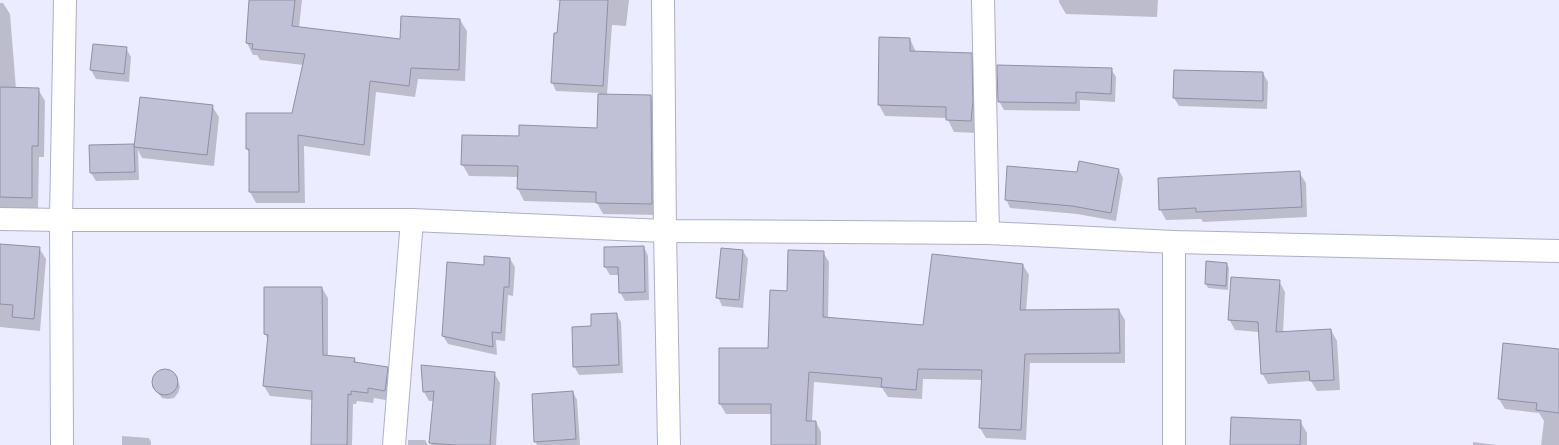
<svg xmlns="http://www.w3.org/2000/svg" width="1559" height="445" viewBox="0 0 1559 445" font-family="Literata,serif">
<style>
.shadow{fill:#0003}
.building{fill:#c0c1d7;stroke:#8f90a5}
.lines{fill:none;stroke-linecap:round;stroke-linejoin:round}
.minor-casing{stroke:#aeafc5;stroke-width:24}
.minor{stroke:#fff;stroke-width:22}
</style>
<rect width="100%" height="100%" fill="#ebecff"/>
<g class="shadow">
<path d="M250,0h52l-3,28 102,12 59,-20 7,11 -2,50 -47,-2 -3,18 -39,-5 -6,64 -66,-10 1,57h-49l-6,-11v-39l-3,-4 46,-35 11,-49 -44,-5 -3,-5h-4l-6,-12z"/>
<path d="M555,0h74l-3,26 -14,-1 -5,70 44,1 6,11 1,108 -55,-1 -6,-11 -73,-2 -6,-12v-12l-49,-1 -7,-12 58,-27 78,-8 1,-36 -43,-2 -4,-9 9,-81z"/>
<path d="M1059,0h99l-1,17 -91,-3 -7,-12z"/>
<path d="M0,3h3l7,11 6,75h22l7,12 -1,56h-5l-1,52h-38z"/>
<path d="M910,39l6,13 55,2 7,12v67l-24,-1 -7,-14 -62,-2 -6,-11z"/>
<path d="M126,48l5,9 -2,25 -33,-3 -5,-9z"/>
<path d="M1111,69l5,8 -1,25 -35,-2v11l-76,-1 -5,-9z"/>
<path d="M1263,73l5,9 -1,27 -88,-3 -5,-8z"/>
<path d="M141,98l71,8 7,11 -5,49 -72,-8 -4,-8 1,30 -43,1 -5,-8 42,-28 2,4z"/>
<path d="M1119,170l4,8 -7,43 -39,-7 -67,-6 -4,-9z"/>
<path d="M1299,172l7,11 1,34 -104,5 -2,-3 -35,1 -6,-11z"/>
<path d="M0,245l39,3 7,11 -6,72 -40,-4z"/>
<path d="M644,247l4,9 1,44 -24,1 -5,-9 -1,-17h-9l-5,-8z"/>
<path d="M743,251l5,8 -5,49 -21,-2 -4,-9z"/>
<path d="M823,252l6,10 -1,57 95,7 100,-61 6,10 -3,36 93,-1 6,10v43h-95l-4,77 -40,-2 -6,-10 3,-48 -60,-1 -1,20 -34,-2 -6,-9 -68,-6 -2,40h4l5,10v13h-49v-31h-46l-6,-10 49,-55 19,-57z"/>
<path d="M510,259l5,8 -2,29 -5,-1 -3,46 -9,-1 1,15 -49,-11 -5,-8 42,-70z"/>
<path d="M1227,264l2,4 -1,22 -20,-2 -2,-4z"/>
<path d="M1279,281l6,11 -2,41 48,-3 6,11 3,49 -23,1 -6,-10 -43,3 -6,-11 -3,-41 -24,-2 -6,-11z"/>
<path d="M265,288h57l6,10v58l26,3 3,4 30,5 6,10 -2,23 -17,-3 -1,5 -16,-2 -1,3h-3l-1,41h-40l1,-45 -43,-4 -6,-10 5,-45 -4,-7z"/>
<path d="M616,314l5,8 2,51 -44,2 -5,-9 18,-39z"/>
<path d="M1559,350v95h-18l3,-24 -5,-8 -34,-4 -6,-10z"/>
<path d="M166,370l5,2 5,4 4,11 -2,6 -4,5 -6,1 -6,-1 -4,-5 -5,-11 2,-6 4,-4z"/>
<path d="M494,373l6,10 -4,62h-64l-2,-2 4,-42h-5l-5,-9z"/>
<path d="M573,392l4,8 3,45h-43l-2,-4z"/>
<path d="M1300,421l7,12v12h-76z"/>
<path d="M122,436l27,2 2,4v3h-29z"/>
<path d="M408,440h17l3,5h-20z"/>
<path d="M1473,442l24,3h-24z"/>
</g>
<g class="building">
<path d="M249,0h46l-3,26 108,13 1,-23 59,3 -1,51 -48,-2 -2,18 -39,-5 -6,64 -66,-10 1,57h-50v-43h-3v-36h46l13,-59 -53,-5 1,-5 -7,-1z"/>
<path d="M560,0h48l-5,86 -52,-3 3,-50h3z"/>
<path d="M879,37l31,1v13l62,2 1,48 -2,20 -25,-1v-13l-68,-2z"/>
<path d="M93,44l34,3 -3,27 -34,-4z"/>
<path d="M997,65l115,3 -1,26 -35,-2v11l-78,-1z"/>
<path d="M1174,70l89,2v29l-90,-3z"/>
<path d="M0,87l39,1 -1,58h-6v52l-32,-1z"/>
<path d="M598,94l53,1 1,109 -56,-1v-11l-79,-3 1,-23 -57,-1 1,-30 57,1v-11l78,3z"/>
<path d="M140,97l73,8 -6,50 -73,-8z"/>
<path d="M134,144l1,28 -45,1 -1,-28z"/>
<path d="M1079,161l40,8 -8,44 -39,-7 -67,-6 2,-34 70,6z"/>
<path d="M1300,171l2,36 -106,5v-4l-37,2 -1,-32z"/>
<path d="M0,244l40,3 -6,72 -22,-2 1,-12 -13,-1z"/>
<path d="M644,246l1,46 -26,1 -1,-26h-14v-20z"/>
<path d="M721,248l22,2 -4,50 -23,-2z"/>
<path d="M788,250l36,1 -1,66 100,8 9,-71 91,10 -3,46 99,-1 1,44 -95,1 -4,76 -42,-2 3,-58 -64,-1 -2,21 -35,-3 1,-9 -73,-6 -3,49h10v24h-45v-41h-52v-56h49l2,-58 17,1z"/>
<path d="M484,256l26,2 -1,29h-5l-3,46 -9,-1 1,15 -51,-11 5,-74 37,3z"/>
<path d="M1206,261l21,2 -1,23 -21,-2z"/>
<path d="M1231,277l49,3 -4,52 55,-3 3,51 -24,1 -1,-10 -48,3 -3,-52 -30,-2z"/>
<path d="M264,287h58l1,68 32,3 -1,4 34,5 -3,24 -17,-3v5l-17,-2v4l-3,-1 -1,51h-36l1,-54 -49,-5 5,-51 -4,-1z"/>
<path d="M617,313l2,52 -46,2 -1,-40 19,-1v-12z"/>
<path d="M1503,343l56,6v64l-23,-3 1,-7 -39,-4z"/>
<path d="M421,365l74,7 -5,73h-36l-25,-2 5,-52 -11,1z"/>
<circle cx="165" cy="382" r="13"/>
<path d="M573,391l3,48 -42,3 -2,-48z"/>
<path d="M1231,417l70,3 -1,25h-70z"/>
</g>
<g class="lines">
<defs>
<g id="minor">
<path d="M663,0l2,231 4,214"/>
<path d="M983,0l5,233"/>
<path d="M0,219l61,1h351l253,11 323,2 186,9 385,9"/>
<path d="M62,445l-1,-225 4,-220"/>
<path d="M394,445l18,-225"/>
<path d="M1174,445v-203"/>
</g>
</defs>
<use href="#minor" class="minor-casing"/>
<use href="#minor" class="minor"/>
</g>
</svg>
